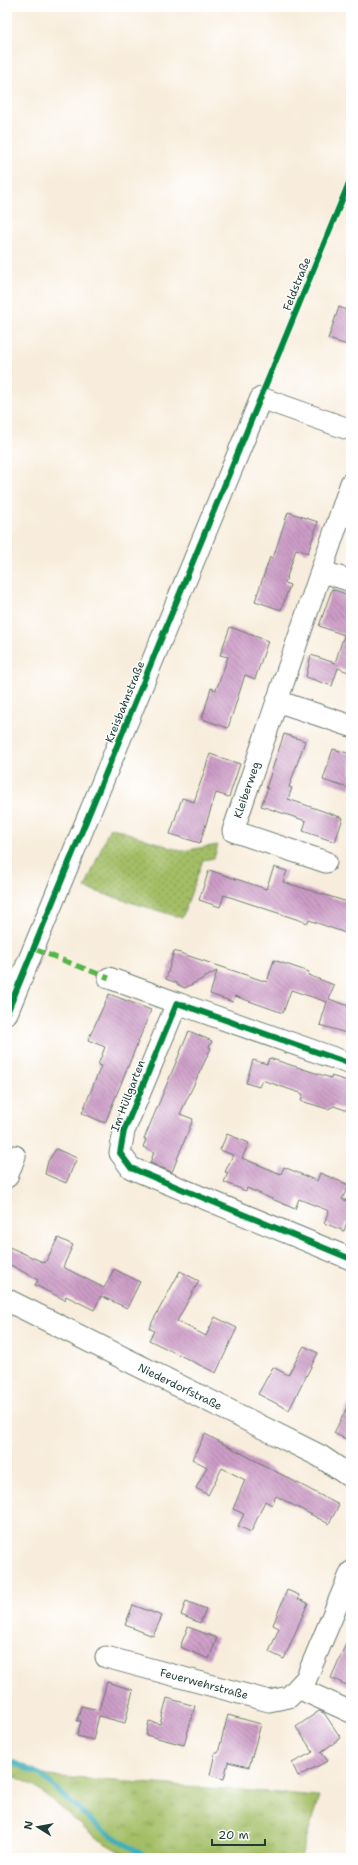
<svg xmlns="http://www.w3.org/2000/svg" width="358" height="1865" viewBox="0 0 358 1865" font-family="'Shantell Sans',sans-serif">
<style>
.grass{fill:url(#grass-tufts);stroke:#617e4c}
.park{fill:url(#park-dots);stroke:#617e4c}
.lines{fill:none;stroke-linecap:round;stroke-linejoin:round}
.stream{stroke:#40afbb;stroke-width:5.5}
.building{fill:url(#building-back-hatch)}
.minor-casing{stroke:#6b7b6f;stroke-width:23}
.major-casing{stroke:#6b7b6f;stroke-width:24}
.minor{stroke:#fff;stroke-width:21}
.major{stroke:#fff;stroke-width:22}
.quiet{stroke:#55b346;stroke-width:5;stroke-dasharray:10 5;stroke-linecap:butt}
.cycleway-casing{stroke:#fff;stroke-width:8}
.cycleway{stroke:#00873e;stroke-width:6}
.labels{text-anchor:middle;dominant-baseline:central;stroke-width:3;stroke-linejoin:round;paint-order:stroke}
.street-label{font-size:11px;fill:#1f3d34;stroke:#fff}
</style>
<defs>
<pattern id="grass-tufts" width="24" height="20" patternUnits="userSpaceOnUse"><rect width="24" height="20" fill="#a3be65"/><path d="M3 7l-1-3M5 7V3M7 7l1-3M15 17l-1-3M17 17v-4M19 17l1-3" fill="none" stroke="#849c54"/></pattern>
<pattern id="park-dots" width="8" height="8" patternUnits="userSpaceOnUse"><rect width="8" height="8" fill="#a3be65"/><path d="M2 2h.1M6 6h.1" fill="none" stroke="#849c54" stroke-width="1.8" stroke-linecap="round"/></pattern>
<pattern id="building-back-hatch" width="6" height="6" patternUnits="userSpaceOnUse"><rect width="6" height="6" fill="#cc9bc6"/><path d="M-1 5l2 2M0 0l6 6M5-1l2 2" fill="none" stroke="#a580a2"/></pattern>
</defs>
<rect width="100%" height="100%" fill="#fff"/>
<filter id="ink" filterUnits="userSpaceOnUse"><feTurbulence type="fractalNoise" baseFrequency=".025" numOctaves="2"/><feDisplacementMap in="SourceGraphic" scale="8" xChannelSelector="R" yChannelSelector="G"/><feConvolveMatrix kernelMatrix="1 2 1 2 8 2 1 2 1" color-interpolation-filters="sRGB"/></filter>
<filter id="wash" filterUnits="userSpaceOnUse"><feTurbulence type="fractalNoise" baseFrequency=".012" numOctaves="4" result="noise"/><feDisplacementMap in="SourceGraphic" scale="16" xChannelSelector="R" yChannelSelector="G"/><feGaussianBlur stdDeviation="0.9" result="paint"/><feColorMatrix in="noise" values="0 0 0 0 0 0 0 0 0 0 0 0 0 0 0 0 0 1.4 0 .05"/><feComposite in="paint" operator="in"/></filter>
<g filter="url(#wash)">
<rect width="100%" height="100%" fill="#f8eddc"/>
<path class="grass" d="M7,1758l40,18 272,20 -18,62h-170l-32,-18 -64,-54 -28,-13z"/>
<path class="park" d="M110,827l71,24 37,-6 -4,13 -11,2 -21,58 -97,-30z"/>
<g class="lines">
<path class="stream" d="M7,1760l34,15 57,52 50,31"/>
</g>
<g id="blocks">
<g class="building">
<path d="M339,307l12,5v34l-23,-7z"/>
<path d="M288,512l30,10 -10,31 -12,-4 -11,34 5,2 -9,25 -26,-9 15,-44 3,1z"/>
<path d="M332,589l19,7v77l-13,-5 -6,18 -26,-9 5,-22 24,8 9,-28 -25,-9z"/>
<path d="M230,627l38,14 -13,38 -10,-4 -17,53 -26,-9 9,-31 5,2 12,-33 -8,-2z"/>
<path d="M284,734l21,7 -16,46 3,1 -4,11 55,19 -8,24 -32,-11 3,-10 -45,-15 7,-18h-2z"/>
<path d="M333,749l18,5v35l-28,-9z"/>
<path d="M210,754l30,10 -11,33 -13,-4 -16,50 -30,-9 12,-36 12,4z"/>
<path d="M274,867l13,4 -4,11 68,21v32l-42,-15 -1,3 -84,-28 -4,12 -21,-7 10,-30 57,19z"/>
<path d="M174,951l93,31 7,-22 35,12 -1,3 26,10 -5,14 17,6 5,3v9l-5,16 -26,-8 7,-23 -36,-12 -8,23 -48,-17 -2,6 -23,-8 7,-23 -32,17 -7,-3 -1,-2 -11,-4z"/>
<path d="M109,994l42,16 -46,113 -23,-10 19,-47 -3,-1 7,-18 -17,-7z"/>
<path d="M189,1031l23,10 -3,6 2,1 -31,66 13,5 -21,53 -22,-9 4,-11 -11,-5 3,-8h-2z"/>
<path d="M269,1058l62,20v-2l20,6v30l-17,-6 -6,3 -27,-8 2,-7 -41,-14 -3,7 -13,-4 7,-23 14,4z"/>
<path d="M227,1134l22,9 -7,15 39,16 3,-7 33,14 3,-8 29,12 -7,14 9,4v21l-4,-2 -3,9 -20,-8 5,-12 -30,-12 -4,10 -48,-21 -1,3 -22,-9 4,-9 -3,-1 8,-17 -13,-5z"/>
<path d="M56,1149l21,9 -11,25 -21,-9 3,-13z"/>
<path d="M58,1238l15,7 -10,22 41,21 10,-19 26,13 -13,26 -26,-12 -7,14 -28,-14 -1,4 -30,-15 3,-5 -31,-17v-17l38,17z"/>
<path d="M180,1271l19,10 -22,40 29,15 9,-19 22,11 -21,45 -67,-33 5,-9 -5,-3z"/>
<path d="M304,1346l14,7 -29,57 -31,-16 15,-27 15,8z"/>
<path d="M351,1400v42l-17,-9z"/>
<path d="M205,1434l134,71 -10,19 -53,-28 -4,9 -7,-4 -14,31 -13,-6 6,-12 -11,-5 12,-29 -23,-12 -14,27 -12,-7 11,-21 -15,-8z"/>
<path d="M287,1590l12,5 -1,4 10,4 -24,56 -15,-7 10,-24 -6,-3z"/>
<path d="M186,1601l20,8 -6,14 -19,-8z"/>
<path d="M133,1605l29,11 -9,20 -28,-11z"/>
<path d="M188,1627l29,11 -8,21 -29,-12z"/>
<path d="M351,1632v55l-20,-9z"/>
<path d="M107,1682l26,8 -8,33 -26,-7 -6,24 -16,-4 4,-15h-4l4,-15 18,4z"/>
<path d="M167,1698l28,8 -11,39 -38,-10 3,-14 11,3z"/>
<path d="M319,1711l5,2 17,25 -20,14 7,9 -30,15 -6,-13 21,-11 -17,-25z"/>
<path d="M228,1715l33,9 -12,43 -21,-5 -4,17 -14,-4 5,-22h3z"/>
</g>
</g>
</g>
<g filter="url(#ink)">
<use href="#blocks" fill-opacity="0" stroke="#6b7b6f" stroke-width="1"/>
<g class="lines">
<defs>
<g id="minor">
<path d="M321,571l30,10"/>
<path d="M277,701l74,25"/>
<path d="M326,862l-93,-31 118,-348"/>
<path d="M109,978l68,25"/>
<path d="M7,1013l254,-615 90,32"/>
<path d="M351,1064l-174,-61 -53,128 -4,22 11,15 220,91"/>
<path d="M7,1177l8,-21"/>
<path d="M106,1657l163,44 20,-4 17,-18 45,-107"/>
<path d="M298,1688l53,24"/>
</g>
<path id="major" d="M7,1300l313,156 31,21"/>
</defs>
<use href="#minor" class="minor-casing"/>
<use href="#major" class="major-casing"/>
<use href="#minor" class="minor"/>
<use href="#major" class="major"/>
<path class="quiet" d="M34,949l75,29"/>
<defs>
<g id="cycleway">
<path d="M7,1013l344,-835"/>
<path d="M351,1064l-174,-61 -53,128 -4,22 11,15 220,91"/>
</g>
</defs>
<use href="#cycleway" class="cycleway-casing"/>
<use href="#cycleway" class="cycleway"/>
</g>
</g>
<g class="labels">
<g class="street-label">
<text transform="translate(297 284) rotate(-68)">Feldstraße</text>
<text transform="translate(125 702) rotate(-68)">Kreisbahnstraße</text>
<text transform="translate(247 790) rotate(-71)">Kleiberweg</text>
<text transform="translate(128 1096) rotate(-69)">Im Hüllgarten</text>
<text transform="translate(180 1387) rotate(26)">Niederdorfstraße</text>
<text transform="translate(204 1684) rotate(15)">Feuerwehrstraße</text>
</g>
</g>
<rect width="358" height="1865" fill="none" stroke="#fff" stroke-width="24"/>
<g transform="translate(38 1827) rotate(281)" stroke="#ffffff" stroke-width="3" paint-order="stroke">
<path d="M0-3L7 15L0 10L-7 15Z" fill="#1f3d34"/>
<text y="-6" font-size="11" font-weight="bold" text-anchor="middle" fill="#1f3d34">N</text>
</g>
<path d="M212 1839v6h53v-6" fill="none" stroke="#1f3d34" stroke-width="2"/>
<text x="218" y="1839" font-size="12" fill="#1f3d34" stroke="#ffffff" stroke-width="3" paint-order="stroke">20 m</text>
</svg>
